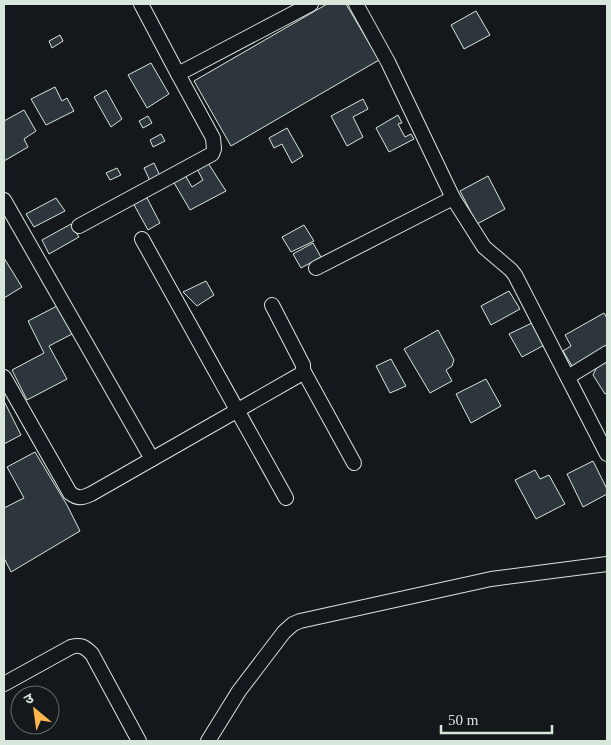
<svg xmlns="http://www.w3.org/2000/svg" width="611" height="745" viewBox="0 0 611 745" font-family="'Times New Roman','Noto Sans Devanagari',serif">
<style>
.building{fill:#2c363c;stroke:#d8e6dc}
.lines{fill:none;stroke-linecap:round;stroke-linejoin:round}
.minor-casing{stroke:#d8e6dc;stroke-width:16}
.minor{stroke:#14181c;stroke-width:14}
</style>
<rect width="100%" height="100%" fill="#14181c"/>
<g class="building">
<path d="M327,4h19l33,56 -148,86 -37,-65z"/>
<path d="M476,11l14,24 -26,14 -13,-24z"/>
<path d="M60,35l3,6 -11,7 -3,-7z"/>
<path d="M151,63l18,31 -22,14 -19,-33z"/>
<path d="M55,87l7,14 5,-3 7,13 -28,14 -15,-26z"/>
<path d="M106,90l16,29 -11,8 -17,-30z"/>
<path d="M363,99l5,10 -15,8 10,20 -16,9 -16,-30z"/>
<path d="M24,110l12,21 -12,8 4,8 -24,14v-40z"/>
<path d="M398,115l4,8 -4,1 7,13 6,-3 3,5 -25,13 -13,-24z"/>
<path d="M148,116l4,7 -9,5 -4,-7z"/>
<path d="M287,128l16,28 -11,7 -10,-19 -8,4 -5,-10z"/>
<path d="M161,134l4,7 -12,6 -3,-7z"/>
<path d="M154,163l7,15 -10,5 -7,-15z"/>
<path d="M208,163l18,28 -36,19 -17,-29 12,-6 7,12 11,-7 -6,-11z"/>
<path d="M117,168l4,7 -11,5 -4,-7z"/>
<path d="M488,176l17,33 -28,15 -17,-33z"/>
<path d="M146,196l14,27 -12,7 -15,-27z"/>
<path d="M56,198l9,13 -31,16 -8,-13z"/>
<path d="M71,224l8,13 -30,17 -7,-14z"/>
<path d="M304,225l10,16 -23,11 -9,-15z"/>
<path d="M313,243l8,14 -20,11 -8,-14z"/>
<path d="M4,258l18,29 -18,11z"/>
<path d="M206,281l8,14 -17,11 -14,-14z"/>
<path d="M509,291l11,18 -29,16 -10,-19z"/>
<path d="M59,305l15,28 -25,13 18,33 -40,21 -15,-30 32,-17 -16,-32z"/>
<path d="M604,313l3,5v28l-35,20 -9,-15 8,-5 -6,-11z"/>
<path d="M536,321l12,22 -26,14 -13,-23z"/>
<path d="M438,330l16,30 -2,6 -6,4 6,11 -22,12 -26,-44z"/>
<path d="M391,359l15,27 -16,7 -14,-27z"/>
<path d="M607,360v33l-2,1 -12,-19 5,-10z"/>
<path d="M486,379l15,27 -30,17 -15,-29z"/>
<path d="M4,401l17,34 -17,9z"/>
<path d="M35,452l32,53 13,26 -69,41 -7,-14v-50l20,-10 -17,-31z"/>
<path d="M593,461l14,28v5l-24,13 -16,-33z"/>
<path d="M535,470l5,9 9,-4 16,29 -29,15 -21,-39z"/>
</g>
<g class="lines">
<defs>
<g id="minor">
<path d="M141,4l37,70"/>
<path d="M356,4l32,58 65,136 31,49 27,23 4,5 92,179"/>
<path d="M4,200l148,259"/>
<path d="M79,226l133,-72 2,-5 -1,-11 -35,-64 133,-70"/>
<path d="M142,239l144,259"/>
<path d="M316,268l137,-70"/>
<path d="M303,370l51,93"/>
<path d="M4,377l66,116c8,6 12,5 21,1l210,-120 2,-4v-5l-31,-60"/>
<path d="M568,377l39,-24"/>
<path d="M4,684l67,-37c10,-3 14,0 21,7l47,87"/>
<path d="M208,741l31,-50 45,-59 9,-8 7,-3 191,-42 116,-15"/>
</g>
</defs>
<use href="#minor" class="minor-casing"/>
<use href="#minor" class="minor"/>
</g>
<rect width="611" height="745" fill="none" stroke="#d8e6dc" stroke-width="10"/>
<g transform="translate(35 710) rotate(331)"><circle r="24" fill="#14181c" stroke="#626a69"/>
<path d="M0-4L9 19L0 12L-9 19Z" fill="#ffb74d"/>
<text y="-8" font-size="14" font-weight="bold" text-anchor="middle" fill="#d8e6dc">उ</text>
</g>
<path d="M441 725v8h111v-8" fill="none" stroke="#d8e6dc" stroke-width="2.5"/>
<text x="448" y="725" font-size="15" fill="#d8e6dc" stroke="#14181c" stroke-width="4" paint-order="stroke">50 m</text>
</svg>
